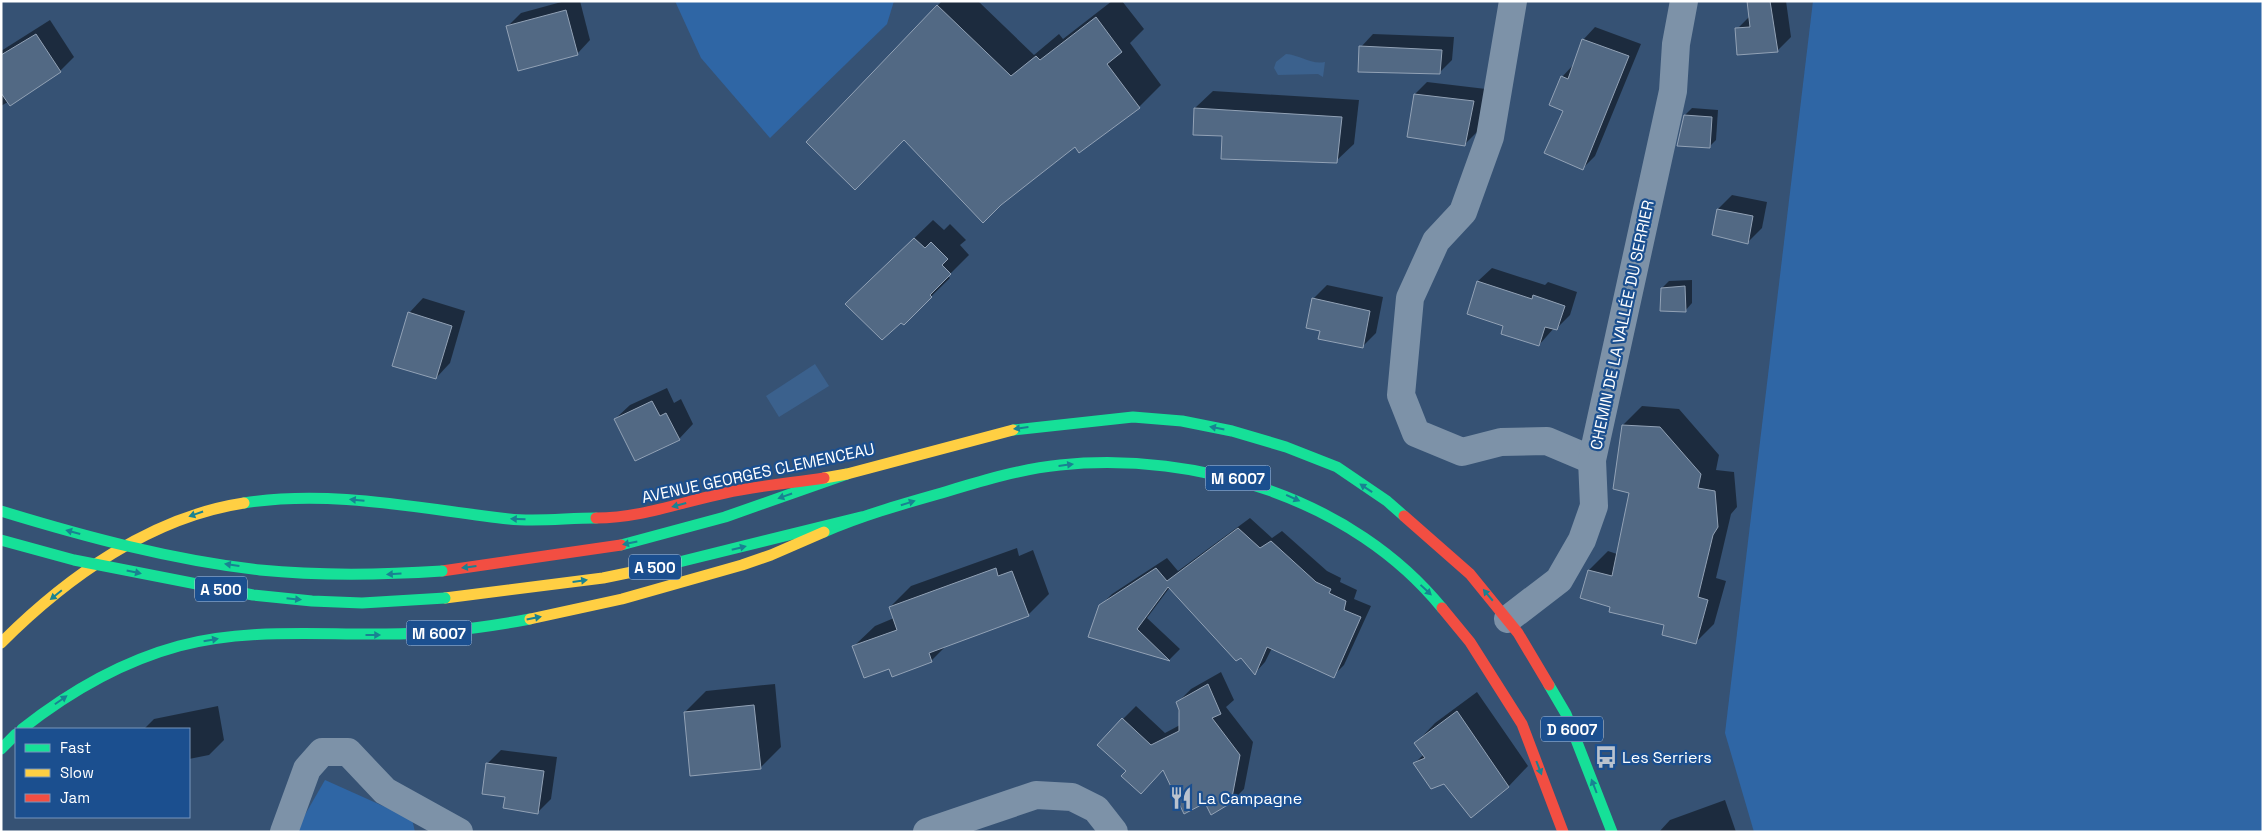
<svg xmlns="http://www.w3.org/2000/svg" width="2264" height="833" viewBox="0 0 2264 833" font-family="'Space Grotesk',sans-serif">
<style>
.green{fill:#2f66a5}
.water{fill:#3b618d}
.shadow{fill:#0007}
.building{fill:#526984;stroke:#92a2b6}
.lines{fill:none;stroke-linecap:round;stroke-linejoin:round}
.street{stroke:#7d92a8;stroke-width:28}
.fast{stroke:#16e098;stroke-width:11}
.slow{stroke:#ffcf43;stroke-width:11}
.jam{stroke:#f24e42;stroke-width:11}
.fast-bridge{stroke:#16e098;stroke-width:11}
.oneway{fill:#198292}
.labels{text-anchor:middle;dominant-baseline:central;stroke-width:4.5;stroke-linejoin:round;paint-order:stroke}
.shield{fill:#1b4f8f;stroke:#bbcadd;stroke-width:1}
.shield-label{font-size:15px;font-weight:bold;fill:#fff}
.street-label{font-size:16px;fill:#fff;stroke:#1b4f8f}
.poi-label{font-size:16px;fill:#fff;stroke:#1b4f8f;text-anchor:start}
</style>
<rect width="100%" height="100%" fill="#365274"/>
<g class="green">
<path d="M675,1h219l-7,23 -117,114 -69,-80z"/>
<path d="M1813,1h450v831h-509l-29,-99z"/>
<path d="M325,780l87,39 3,13h-120z"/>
</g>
<g class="water">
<path d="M1286,54c14,1 25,11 39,8l-2,15 -5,-3 -40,1 -4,-7 2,-6z"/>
<path d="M815,364l14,22 -50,31 -13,-21z"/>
</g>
<g class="shadow">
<path d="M565,1h15l10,39 -13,14 -70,-27 14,-14z"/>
<path d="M942,1h36l56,54 25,-21 4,5 49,-38h10l22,28 -14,14 31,42 -22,22 -64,38 -171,-7 -97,4z"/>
<path d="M1749,1h37l5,36 -14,14 -40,-22 13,-13z"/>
<path d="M50,20l24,37 -14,14 -59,35v-55z"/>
<path d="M1595,27l46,17 -46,112 -12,12 -21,-91 12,-13 9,-24z"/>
<path d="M1373,34l81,3 -2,23 -13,13 -78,-26z"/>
<path d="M1427,82l59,7 -9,43 -12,12 -50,-50z"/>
<path d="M1213,91l146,9 -5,44 -18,17 -113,-26 -28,-27z"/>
<path d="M1692,108l26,2 -2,30 -7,7 -24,-32z"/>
<path d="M1732,195l35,7 -5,26 -14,14 -30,-33z"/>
<path d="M933,220l11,10 6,-6 16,16 -6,5 9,10 -21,21 2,2 -46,45 -38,-38z"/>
<path d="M1492,268l53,17 3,-3 29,10 -7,23 -14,14 -2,-1 -15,17 -34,-20 -27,-44z"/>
<path d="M1692,280v23l-7,8 -23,-23 7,-7z"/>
<path d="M1327,285l56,12 -7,36 -14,14 -41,-17 -8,-31z"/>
<path d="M423,298l42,13 -15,52 -14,15 -27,-65z"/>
<path d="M667,388l7,15 7,-4 12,25 -14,15 -64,-20 15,-14z"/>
<path d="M1642,406l37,3 40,46 -3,15 18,2 3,35 -6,7 -15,64 10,3 -12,43 -19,19 -29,-19 -84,-27 7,-27 19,-19 9,3 13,-62 -7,-67z"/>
<path d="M1250,518l22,20 10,-7 45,40 14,7 -1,4 17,8 -3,9 17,7 -27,59 -11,11 -61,-28 -7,14 -10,11 -14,-17 -71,-69 -23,31 33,31 -11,11 -79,-24 10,-30 12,-12 55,-36 11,13z"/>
<path d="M1017,548l2,8 14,-6 16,44 -21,21 -81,30 -16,16 -41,6 -36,-21 21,-20 19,-8 -4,-11 21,-21z"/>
<path d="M1221,672l13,28 -8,7 27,35 -9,47 -13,13 -26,-1 -41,-32 -36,2 -5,-52 13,-13 29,27 15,-8 -2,-23 13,-13z"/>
<path d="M775,684l6,63 -21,21 -75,-56 21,-21z"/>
<path d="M1477,692l51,74 -19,20 -38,30 -26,-33 -30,-20 9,-9 -8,-11 19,-20z"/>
<path d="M218,706l6,34 -15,15 -20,4v-30h-45l10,-10z"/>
<path d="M501,750l56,7 -6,42 -13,13 -32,-16 -19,-32z"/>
<path d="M1725,800l11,32h-77l11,-12z"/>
</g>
<g class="building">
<path d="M1747,1h23l8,51 -41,3 -2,-27 15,-1z"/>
<path d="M937,5l74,71 25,-20 4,4 56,-43 26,35 -15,12 33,44 -61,45 -4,-6 -74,58 -18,18 -79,-83 -49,50 -49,-48z"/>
<path d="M566,10l12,45 -60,16 -12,-45z"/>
<path d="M36,34l25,38 -51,34 -9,-13v-38z"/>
<path d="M1582,39l47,17 -46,114 -39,-17 19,-42 -14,-6 12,-29 7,3z"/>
<path d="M1359,46l83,4 -2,24 -82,-2z"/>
<path d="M1414,94l60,7 -9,45 -58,-9z"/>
<path d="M1194,108l148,9 -5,46 -116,-4 1,-23 -29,-1z"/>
<path d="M1684,115l28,2 -2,31 -33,-2z"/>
<path d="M1717,209l36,7 -5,28 -36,-9z"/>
<path d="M914,238l11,10 6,-6 17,17 -6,6 9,9 -21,21 2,2 -28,28 -3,-2 -19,17 -37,-36z"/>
<path d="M1477,281l55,18 1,-4 32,11 -8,24 -12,-3 -6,19 -38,-12 2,-8 -36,-12z"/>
<path d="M1685,286l1,26 -26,-1 1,-23z"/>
<path d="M1312,298l58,13 -7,37 -45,-9 2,-8 -14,-3z"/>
<path d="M408,312l44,14 -16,53 -44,-13z"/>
<path d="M652,401l8,15 6,-3 14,27 -45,21 -21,-42z"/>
<path d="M1622,425l38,2 41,47 -3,14 17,3 3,36 -5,8 -15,62 10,3 -12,44 -34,-9 2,-10 -55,-13 1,-5 -30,-9 8,-28 24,6 17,-83 -16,-4z"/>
<path d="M1238,528l22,20 11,-7 45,41 15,7 -2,4 17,8 -2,9 17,7 -27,61 -67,-31 -12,28 -14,-17 -5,3 -68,-74 -31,42 33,32 -82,-24 11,-32 57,-37 11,13z"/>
<path d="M996,568l2,8 14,-5 17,45 -100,37 3,9 -40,15 -3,-8 -25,9 -12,-32 45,-16 -8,-23z"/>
<path d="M1208,684l13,30 -9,4 28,37 -9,48 -20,12 -6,-12 -21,11 -21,-44 -22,24 -20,-18 5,-5 -29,-26 25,-27 29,27 28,-14v-21l-3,-8z"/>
<path d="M754,705l7,64 -71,7 -6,-64z"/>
<path d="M1457,711l52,76 -38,31 -27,-34 -13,5 -18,-26 12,-5 -11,-15z"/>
<path d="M486,763l58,8 -6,43 -35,-6 2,-11 -23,-3z"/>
</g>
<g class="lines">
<g class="street">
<path d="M1513,1l-23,136 -27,75 -27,29 -26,57 -9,97 15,38 46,19 39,-10 46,-1 45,19"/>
<path d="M1508,619l51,-39 23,-40 12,-34 -2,-46 81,-369 3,-47 8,-43"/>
<path d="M284,832l23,-63 15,-17h26l37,39 74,41"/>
<path d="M927,832l109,-37 36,2 24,12 18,23"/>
</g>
<g class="fast">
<path d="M1013,430l120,-13 49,4 50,10 54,16 51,20 50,34 17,15"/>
<path d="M244,503c88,-14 177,6 265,16 28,3 58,-1 87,-1"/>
<path d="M824,532c37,-16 75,-27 114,-38 40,-12 81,-25 122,-29 138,-14 293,34 382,143"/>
<path d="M621,545l104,-28 122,-43"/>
<path d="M671,564l190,-47"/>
<path d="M1549,685l17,29 46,118"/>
<path d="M22,729c47,-37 98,-67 157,-83 67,-18 138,-11 207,-12 49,0 96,-6 144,-15"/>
<path d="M1,749l15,-15"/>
</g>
<g class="slow">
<path d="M824,478l23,-4 166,-44"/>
<path d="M445,598l158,-20 68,-14"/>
<path d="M530,619l92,-20 120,-34 29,-10 53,-23"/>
<path d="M1,643c66,-66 150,-126 243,-140"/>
</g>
<g class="jam">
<path d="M1404,516l66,58 48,59 31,52"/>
<path d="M596,518c45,0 85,-16 129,-25 32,-7 66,-10 99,-15"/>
<path d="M442,571l179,-26"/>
<path d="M1442,608l28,34 52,82 41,108"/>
</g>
<g class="fast-bridge">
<path d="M1,511c85,26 171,49 259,59 61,6 121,5 182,1"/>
<path d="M1,540l73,20 179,35 59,6 50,2 83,-5"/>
</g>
</g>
<defs><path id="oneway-solid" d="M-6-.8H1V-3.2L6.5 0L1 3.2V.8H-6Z" transform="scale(1.25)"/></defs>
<g class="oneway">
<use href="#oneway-solid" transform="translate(1021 428) rotate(173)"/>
<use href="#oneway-solid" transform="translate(1217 428) rotate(-169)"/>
<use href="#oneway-solid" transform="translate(1066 465) rotate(-7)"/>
<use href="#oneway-solid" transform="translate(1366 488) rotate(-146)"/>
<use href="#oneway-solid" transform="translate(785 496) rotate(161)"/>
<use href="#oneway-solid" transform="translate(1293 498) rotate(24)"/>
<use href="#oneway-solid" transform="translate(357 500) rotate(-175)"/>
<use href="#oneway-solid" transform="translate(908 503) rotate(-17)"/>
<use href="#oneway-solid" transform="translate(679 505) rotate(165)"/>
<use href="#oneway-solid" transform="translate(196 514) rotate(161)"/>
<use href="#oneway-solid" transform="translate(518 519) rotate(-178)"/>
<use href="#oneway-solid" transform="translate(73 532) rotate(-165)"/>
<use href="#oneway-solid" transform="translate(630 543) rotate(168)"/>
<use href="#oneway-solid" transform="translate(739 548) rotate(-14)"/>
<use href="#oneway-solid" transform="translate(232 565) rotate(-172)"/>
<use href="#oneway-solid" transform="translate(469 567) rotate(173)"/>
<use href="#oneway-solid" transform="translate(134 572) rotate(12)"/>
<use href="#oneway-solid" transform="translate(394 574) rotate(177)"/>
<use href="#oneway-solid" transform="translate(580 581) rotate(-8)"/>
<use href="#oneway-solid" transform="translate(1426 590) rotate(43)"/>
<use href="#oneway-solid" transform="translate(56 595) rotate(141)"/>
<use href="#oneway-solid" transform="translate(1488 595) rotate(-130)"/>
<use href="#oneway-solid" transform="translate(294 599) rotate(6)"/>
<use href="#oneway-solid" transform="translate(534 618) rotate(-11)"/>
<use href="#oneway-solid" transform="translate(373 635)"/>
<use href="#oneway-solid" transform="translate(211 640) rotate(-10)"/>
<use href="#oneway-solid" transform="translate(61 700) rotate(-35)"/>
<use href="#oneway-solid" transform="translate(1539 768) rotate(69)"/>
<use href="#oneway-solid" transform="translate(1594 786) rotate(-111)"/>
</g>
<defs>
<symbol id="bus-bare" viewBox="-9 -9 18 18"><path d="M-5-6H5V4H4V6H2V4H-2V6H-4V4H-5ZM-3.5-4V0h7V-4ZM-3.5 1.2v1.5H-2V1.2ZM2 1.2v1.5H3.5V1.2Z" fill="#b9c2ce" stroke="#1b4f8f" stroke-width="2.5" paint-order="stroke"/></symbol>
<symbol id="restaurant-bare" viewBox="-9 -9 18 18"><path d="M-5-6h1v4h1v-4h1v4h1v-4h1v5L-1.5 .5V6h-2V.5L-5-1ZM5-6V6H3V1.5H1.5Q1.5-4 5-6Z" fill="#b9c2ce" stroke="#1b4f8f" stroke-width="2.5" paint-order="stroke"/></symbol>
</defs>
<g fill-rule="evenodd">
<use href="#bus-bare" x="1590" y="741" width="32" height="32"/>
<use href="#restaurant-bare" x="1165" y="782" width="32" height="32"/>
</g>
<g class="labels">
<g class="shield">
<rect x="1205.5" y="465.5" width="65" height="25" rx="4"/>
<rect x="629" y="554.5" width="52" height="25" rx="4"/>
<rect x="195" y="576.5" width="52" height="25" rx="4"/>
<rect x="406.5" y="620.5" width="65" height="25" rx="4"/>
<rect x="1541" y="716.5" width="62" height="25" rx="4"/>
</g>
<g class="shield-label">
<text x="1238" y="478">M 6007</text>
<text x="655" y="567">A 500</text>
<text x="221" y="589">A 500</text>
<text x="439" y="633">M 6007</text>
<text x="1572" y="729">D 6007</text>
</g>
<g class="street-label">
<text transform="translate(1622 325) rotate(-78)">CHEMIN DE LA VALLÉE DU SERRIER</text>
<text transform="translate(758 473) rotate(-12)">AVENUE GEORGES CLEMENCEAU</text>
</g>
<g class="poi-label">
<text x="1622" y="757">Les Serriers</text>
<text x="1198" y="798">La Campagne</text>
</g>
</g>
<rect width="2264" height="833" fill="none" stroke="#ffffff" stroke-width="5"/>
<rect x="15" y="728" width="175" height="90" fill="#1b4f8f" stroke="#7695bc"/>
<rect x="25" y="744" width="25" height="8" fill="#16e098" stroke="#7695bc"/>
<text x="60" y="753" font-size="15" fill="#ffffff">Fast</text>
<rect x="25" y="769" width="25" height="8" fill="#ffcf43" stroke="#7695bc"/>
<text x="60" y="778" font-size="15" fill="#ffffff">Slow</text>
<rect x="25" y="794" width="25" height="8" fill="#f24e42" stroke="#7695bc"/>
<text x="60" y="803" font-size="15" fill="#ffffff">Jam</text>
</svg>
